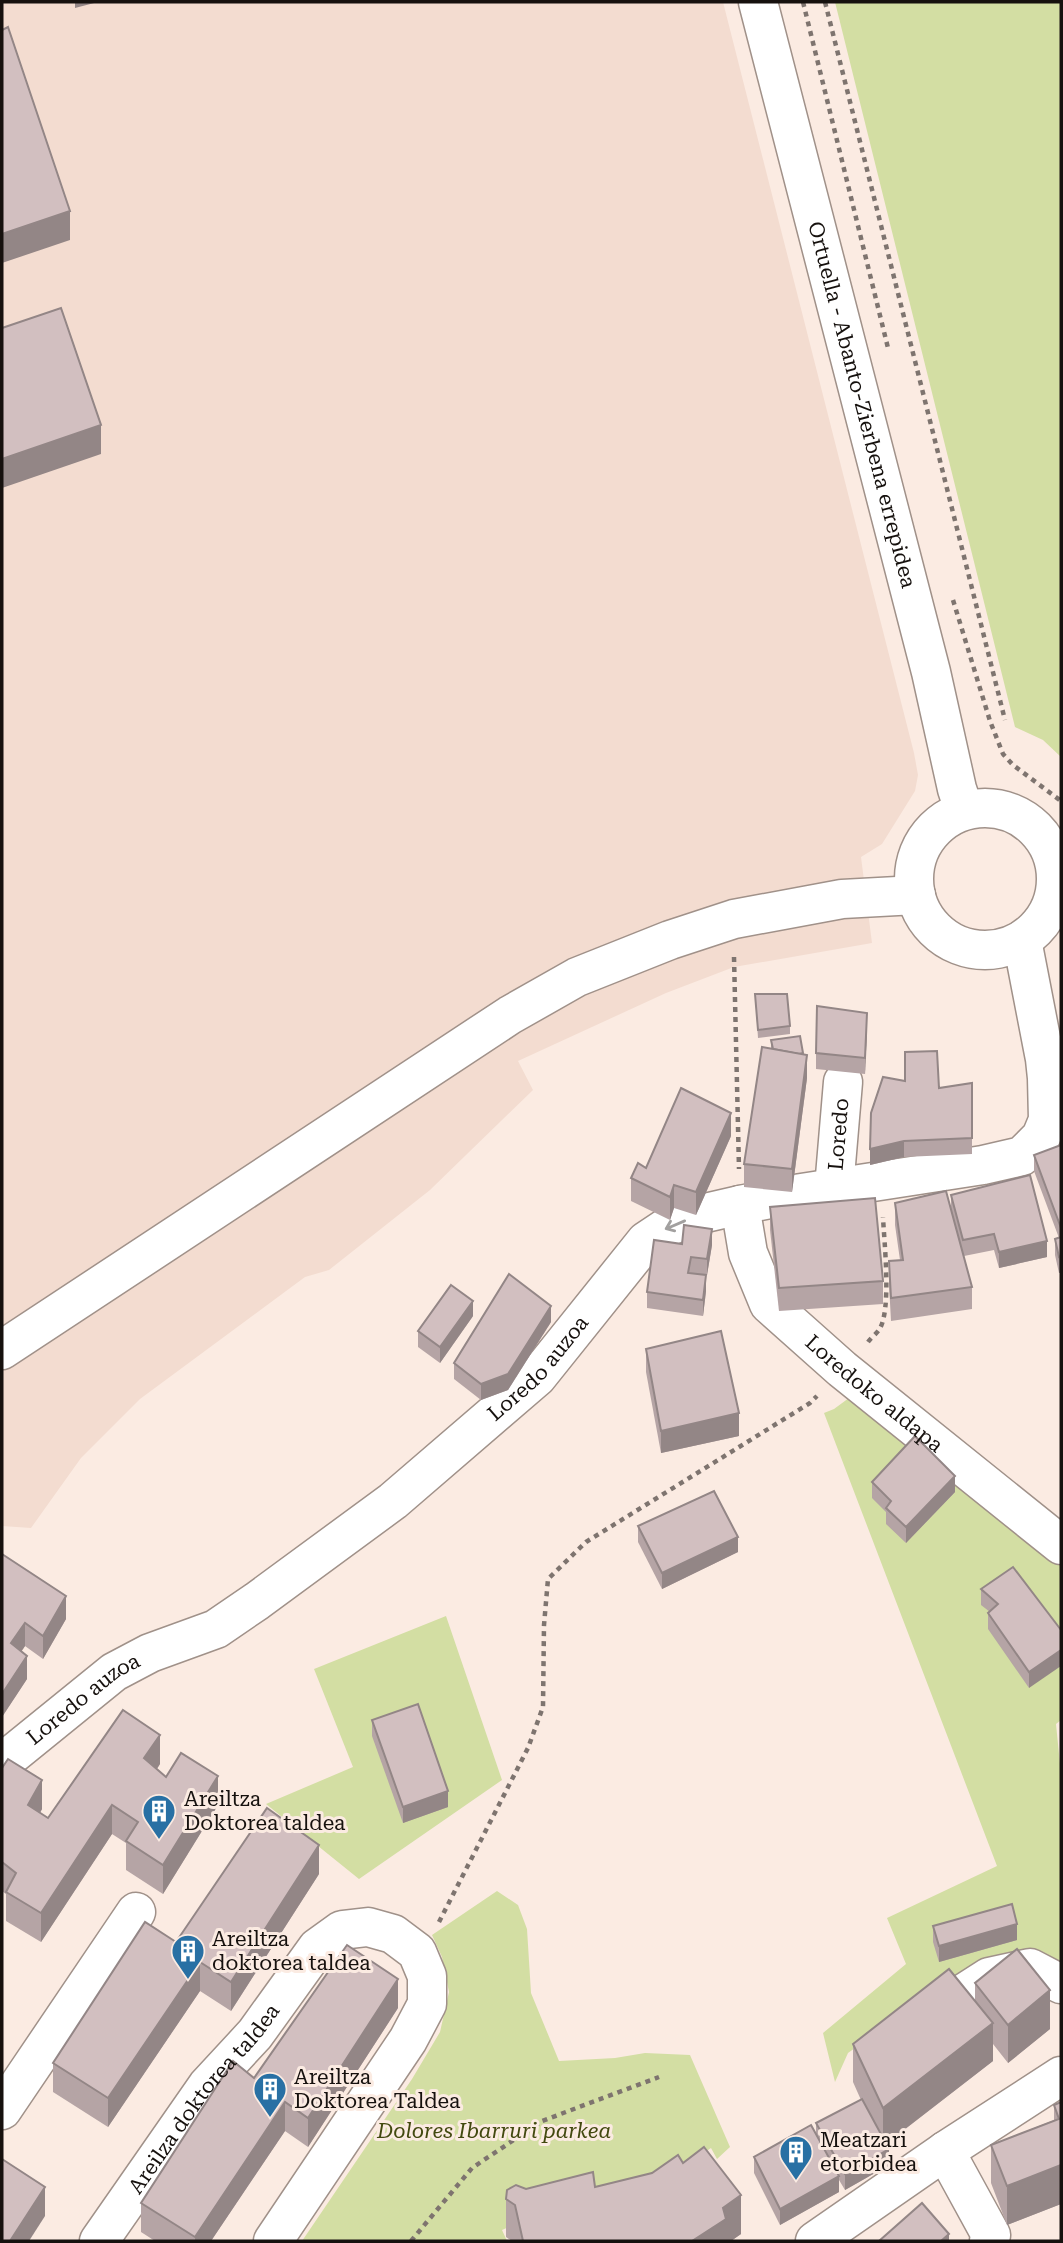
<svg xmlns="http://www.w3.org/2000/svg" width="1063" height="2243" viewBox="0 0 1063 2243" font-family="'Roboto Serif',serif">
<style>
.built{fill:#f3dcd0}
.green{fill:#d3dea3}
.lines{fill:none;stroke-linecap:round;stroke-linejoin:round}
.minor-casing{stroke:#a09189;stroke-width:41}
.path{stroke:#7e746f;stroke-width:4.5;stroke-dasharray:5 5;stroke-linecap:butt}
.minor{stroke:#fff;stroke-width:38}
.wall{fill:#b5a4a5}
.shaded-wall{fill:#938686}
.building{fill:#d2bfc0;stroke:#938686;stroke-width:2}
.oneway{stroke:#a2a09f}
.labels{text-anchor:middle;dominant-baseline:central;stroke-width:6;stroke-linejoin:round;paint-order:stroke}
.street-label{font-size:21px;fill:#16110e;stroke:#fbebe2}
.poi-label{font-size:21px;fill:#16110e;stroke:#fbebe2;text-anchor:start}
.park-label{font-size:21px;font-style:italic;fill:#42490f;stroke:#fbebe2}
</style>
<rect width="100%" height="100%" fill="#fbebe2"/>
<path class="built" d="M2,2h721l191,751 4,22 -3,16 -33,53 -21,13 11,86 -138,24 -68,26 -148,68 15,29 -103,100 -101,80 -24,7 -165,122 -59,59 -50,70 -29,-2z"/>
<g class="green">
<path d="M835,2h226v755l-18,-17 -28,-13z"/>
<path d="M853,1395l208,171v154l-5,4 5,50v199l-99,-1 -114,81 -13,29 -12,-49 83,-69 -19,-46 110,-52 -173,-453 10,-4z"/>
<path d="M446,1616l56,164 -143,99 -93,-75 87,-37 -39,-98z"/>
<path d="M497,1891l21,14 9,24 4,64 28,68 56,-3 30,-5 45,2 40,92 -13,12 -6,-11 -87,59 -108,17 -14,6 5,11h-205l110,-162 28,-47 9,-40 -7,-35 -10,-22z"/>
</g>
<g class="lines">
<defs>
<g id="minor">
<path id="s1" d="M758,2l173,670 26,117 7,21"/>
<circle cx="985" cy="879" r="71"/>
<path id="s2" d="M834,1188l9,-106"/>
<path id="s3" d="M740,1205l8,48 21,51 73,65 219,176"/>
<path d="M2,1350l508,-335 67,-38 93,-37 64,-21 108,-20 74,-4"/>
<path id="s4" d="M8,1758l106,-86 36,-19 66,-24 41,-28 136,-100 144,-124 109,-136 21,-14 34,-13 39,-9 55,-11 188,-29 39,-9 19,-19 7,-17 -1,-42 -2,-19 -23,-119"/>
<path d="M926,2020l24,-18 39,-25 41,-9 31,16"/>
<path d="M2,2110l134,-198"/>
<path d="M945,2151l46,84 -2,6"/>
<path id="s5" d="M99,2241l108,-155 48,-52 62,-86 25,-18 26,-3 25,7 24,18 10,24v28l-19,36 -135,201"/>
<path d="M815,2241l130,-90 116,-75"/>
</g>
</defs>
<use href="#minor" class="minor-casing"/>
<g class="path">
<path d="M803,2l85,346"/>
<path d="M825,2l180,718"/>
<path d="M953,600l37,121 13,33 10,11 48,36"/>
<path d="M734,957l5,212"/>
<path d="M868,1342c3,-4 8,-8 11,-12 13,-19 5,-89 4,-113"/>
<path d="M439,1922l89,-174 15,-41 1,-82 4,-46 38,-37 224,-139 7,-7"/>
<path d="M411,2241l61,-73 70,-47 117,-44"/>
</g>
<use href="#minor" class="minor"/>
</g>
<g class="wall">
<path d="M755,994l35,32v8l-32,4z"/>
<path d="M867,1029l-2,45 -49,-5v-16z"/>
<path d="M771,1040l32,14 4,24 -15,114 -48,-5v-23l27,-115z"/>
<path d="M972,1083v71l-68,3 -34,8 69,-77z"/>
<path d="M731,1136l-35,79 -22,-7 -4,12 -39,-19v-23l15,-10z"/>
<path d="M1061,1145v127l-2,1 -4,-18v-16l4,-1 -25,-67v-16z"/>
<path d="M951,1195l96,62 -48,11 -5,-18 -30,6 8,31v22l-81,12 -2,-37v-23l11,-1 -5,-35v-22l56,5z"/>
<path d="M770,1207l113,74v23l-104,7 -9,-81z"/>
<path d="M682,1244l30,1 -5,30 -16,-2 15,18 -3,25 -56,-8v-16z"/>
<path d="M473,1316l-33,47 -22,-16v-16z"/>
<path d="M551,1322l-43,68 -27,10 -27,-21v-16z"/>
<path d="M646,1349l93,87 -78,17 -15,-81z"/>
<path d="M872,1482l83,10 -49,51 -20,-19v-12l-14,-14z"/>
<path d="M638,1526l100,26 -76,37 -24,-47z"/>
<path d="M2,1554l64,65 -23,40 -18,-13 -4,6 6,27 -25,38z"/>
<path d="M981,1589l80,41 -32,58 -41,-59v-16l2,-1 -9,-7z"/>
<path d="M372,1720l76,87 -45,16 -31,-87z"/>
<path d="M160,1764l-3,5 9,8 52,28 -55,89 -37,-24v-27l-14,-9 -71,108 -35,-21v-27l-4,-3v-123l40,41 -2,4 8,5z"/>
<path d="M319,1874l-88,137 -31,-20 -92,136 -55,-35v-29l123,-121z"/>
<path d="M933,1926l84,14 -78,22 -6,-20z"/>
<path d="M975,1983l75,46 -42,34 -15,-19v17l-107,83 3,21 -44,25 -6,-10v12l-59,33 -26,-52v-16l62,-24v-10l45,-23 -8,-18v-38l122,-43z"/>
<path d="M398,2008l-90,139 -23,-16 -74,110h-56l-14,-9v-29l113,-125z"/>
<path d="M1061,2102v102l-54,21 -16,-42v-38l63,-25v-15z"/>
<path d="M683,2163l58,71 -10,7h-219l-6,-4v-38l20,-10 69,-2 57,-14z"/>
</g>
<g class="shaded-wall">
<path d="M75,2h23l-23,6z"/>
<path d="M70,211v29l-68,23v-29z"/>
<path d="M101,425v29l-99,34v-29z"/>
<path d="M867,1013v16l-2,45v-16z"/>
<path d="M807,1055v23l-15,114v-23z"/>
<path d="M731,1113v23l-35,79v-23z"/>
<path d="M904,1141v16l-34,8v-16z"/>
<path d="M674,1185v23l-4,12v-23z"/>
<path d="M712,1229v16l-5,30v-16z"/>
<path d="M1047,1241v16l-48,11v-16z"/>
<path d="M1061,1256v16l-2,1v-16z"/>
<path d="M706,1275v16l-3,25v-16z"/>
<path d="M473,1301v15l-33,47v-16z"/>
<path d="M551,1306v16l-43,68 -27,10v-16z"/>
<path d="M739,1413v23l-78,17v-22z"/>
<path d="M955,1476v16l-49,51v-16z"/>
<path d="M738,1537v15l-76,37v-16z"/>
<path d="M66,1596v23l-23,40v-23z"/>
<path d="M25,1623v23l-14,20v-23z"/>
<path d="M1061,1650v16l-32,22v-16z"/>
<path d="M27,1656v23l-25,38v-23z"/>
<path d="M160,1735v29l-16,23v-29z"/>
<path d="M218,1776v29l-55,89v-29z"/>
<path d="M42,1780v29l-14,25v-29z"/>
<path d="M448,1791v16l-45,16v-16z"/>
<path d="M112,1805v29l-71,108v-29z"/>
<path d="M319,1845v29l-88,137v-29z"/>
<path d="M1017,1924v16l-78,22v-16z"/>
<path d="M200,1962v29l-92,136v-29z"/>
<path d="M398,1979v29l-90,139v-29z"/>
<path d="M1050,1990v39l-42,34v-38z"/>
<path d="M993,2023v38l-110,85v-38z"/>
<path d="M285,2102v29l-74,110h-16v-4z"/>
<path d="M889,2149v16l-44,25v-16z"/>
<path d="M1061,2165v39l-54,21v-39z"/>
<path d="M839,2176v16l-59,33v-16z"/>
<path d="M45,2187v29l-16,25h-19z"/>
<path d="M741,2195v39l-10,7h-39l31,-33z"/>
<path d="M949,2234v7h-8z"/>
</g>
<g class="building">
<path d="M8,27l62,184 -68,23v-204z"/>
<path d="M61,308l40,117 -99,34v-131z"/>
<path d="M755,994h32l3,32 -32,4z"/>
<path d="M817,1006l50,7 -2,45 -49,-5z"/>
<path d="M800,1036l3,17 -4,1 -26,-5 -2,-9z"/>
<path d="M762,1047l45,8 -15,114 -48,-5z"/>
<path d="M937,1051l2,37 33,-5v55l-68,3 -34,8 1,-36 12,-36 22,4v-29z"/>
<path d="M681,1088l50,25 -35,79 -22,-7 -4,12 -39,-19 7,-15 8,5z"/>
<path d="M1061,1145v83l-27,-73z"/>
<path d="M1030,1175l17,66 -48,11 -5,-18 -31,6 -12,-45z"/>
<path d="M946,1191l26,96 -81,11 -2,-37 14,-1 -8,-57z"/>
<path d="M875,1198l8,83 -104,7 -9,-81z"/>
<path d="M684,1225l28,4 -5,30 -16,-2 -3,16 18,2 -3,25 -56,-8 7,-52 28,4z"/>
<path d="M1061,1237v19l-2,1 -4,-18z"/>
<path d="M509,1274l42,32 -43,68 -27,10 -27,-21z"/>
<path d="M451,1285l22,16 -33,46 -22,-16z"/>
<path d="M721,1331l18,82 -78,18 -15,-82z"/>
<path d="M915,1436l40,40 -49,51 -20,-19 5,-7 -19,-19z"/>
<path d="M714,1491l24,46 -76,36 -24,-47z"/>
<path d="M2,1554l64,42 -23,40 -18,-13 -14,20 16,13 -25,38z"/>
<path d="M1013,1567l48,63v20l-32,22 -41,-59 10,-9 -17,-15z"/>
<path d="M418,1704l30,87 -45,16 -31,-87z"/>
<path d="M123,1710l37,25 -16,23 22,19 15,-24 37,23 -55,89 -37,-24 12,-19 -26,-17 -71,108 -35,-21 10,-19 -14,-11v-94l6,-9 34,21 -14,25 20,13z"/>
<path d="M267,1808l52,37 -88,137 -31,-20 -92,136 -55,-35 92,-141 31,20z"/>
<path d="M1012,1904l5,20 -78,22 -6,-20z"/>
<path d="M347,1945l51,34 -90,139 -23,-16 -90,135 -54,-34 92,-142 21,17z"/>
<path d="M1017,1949l33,41 -42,35 -33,-42z"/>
<path d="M949,1969l44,54 -110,85 -30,-64z"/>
<path d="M862,2099l27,50 -44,25 -29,-51z"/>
<path d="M1061,2102v63l-54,21 -16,-41 68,-26 -5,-14z"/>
<path d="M811,2125l28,51 -59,33 -26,-52z"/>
<path d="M704,2147l37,48 -18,13 3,11 -34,22h-169l-8,-36 -9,-6 1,-9 9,-5 10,4 67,-17 2,15 57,-14 26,-18 5,8z"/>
<path d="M2,2159l43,28 -35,54h-8z"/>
<path d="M922,2203l27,31 -8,7h-62z"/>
</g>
<defs><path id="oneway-shaft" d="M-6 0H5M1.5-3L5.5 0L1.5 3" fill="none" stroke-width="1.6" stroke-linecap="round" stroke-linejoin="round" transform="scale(1.75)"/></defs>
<use class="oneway" href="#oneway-shaft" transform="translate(675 1225) rotate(157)"/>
<defs>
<symbol id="building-pin" viewBox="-11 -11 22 30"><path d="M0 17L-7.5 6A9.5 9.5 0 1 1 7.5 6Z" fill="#2870a4" stroke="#fbebe2"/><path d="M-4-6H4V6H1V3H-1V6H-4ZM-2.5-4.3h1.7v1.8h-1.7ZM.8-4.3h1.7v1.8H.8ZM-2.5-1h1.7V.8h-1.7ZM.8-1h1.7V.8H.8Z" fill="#fff"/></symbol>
</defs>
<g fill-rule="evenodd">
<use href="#building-pin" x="140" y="1792" width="38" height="52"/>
<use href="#building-pin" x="169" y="1932" width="38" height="52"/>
<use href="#building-pin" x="251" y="2070" width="38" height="52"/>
<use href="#building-pin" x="777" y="2133" width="38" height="52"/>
</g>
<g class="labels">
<g class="street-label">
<text stroke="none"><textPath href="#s1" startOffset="416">Ortuella - Abanto-Zierbena errepidea</textPath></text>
<text stroke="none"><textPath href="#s2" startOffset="54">Loredo</textPath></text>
<text stroke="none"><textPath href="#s4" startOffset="663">Loredo auzoa</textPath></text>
<text stroke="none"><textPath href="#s3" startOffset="242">Loredoko aldapa</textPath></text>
<text stroke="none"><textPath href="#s4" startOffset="96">Loredo auzoa</textPath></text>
<text stroke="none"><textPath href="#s5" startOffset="177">Areilza doktorea taldea</textPath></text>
</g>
<g class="poi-label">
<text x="184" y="1799">Areiltza<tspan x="184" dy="24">Doktorea taldea</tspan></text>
<text x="212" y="1939">Areiltza<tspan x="212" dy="24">doktorea taldea</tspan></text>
<text x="294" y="2077">Areiltza<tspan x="294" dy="24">Doktorea Taldea</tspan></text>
<text x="820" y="2140">Meatzari<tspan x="820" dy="24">etorbidea</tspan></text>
</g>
<g class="park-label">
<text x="494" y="2131">Dolores Ibarruri parkea</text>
</g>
</g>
<rect width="1063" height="2243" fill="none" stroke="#16110e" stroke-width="7"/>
</svg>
